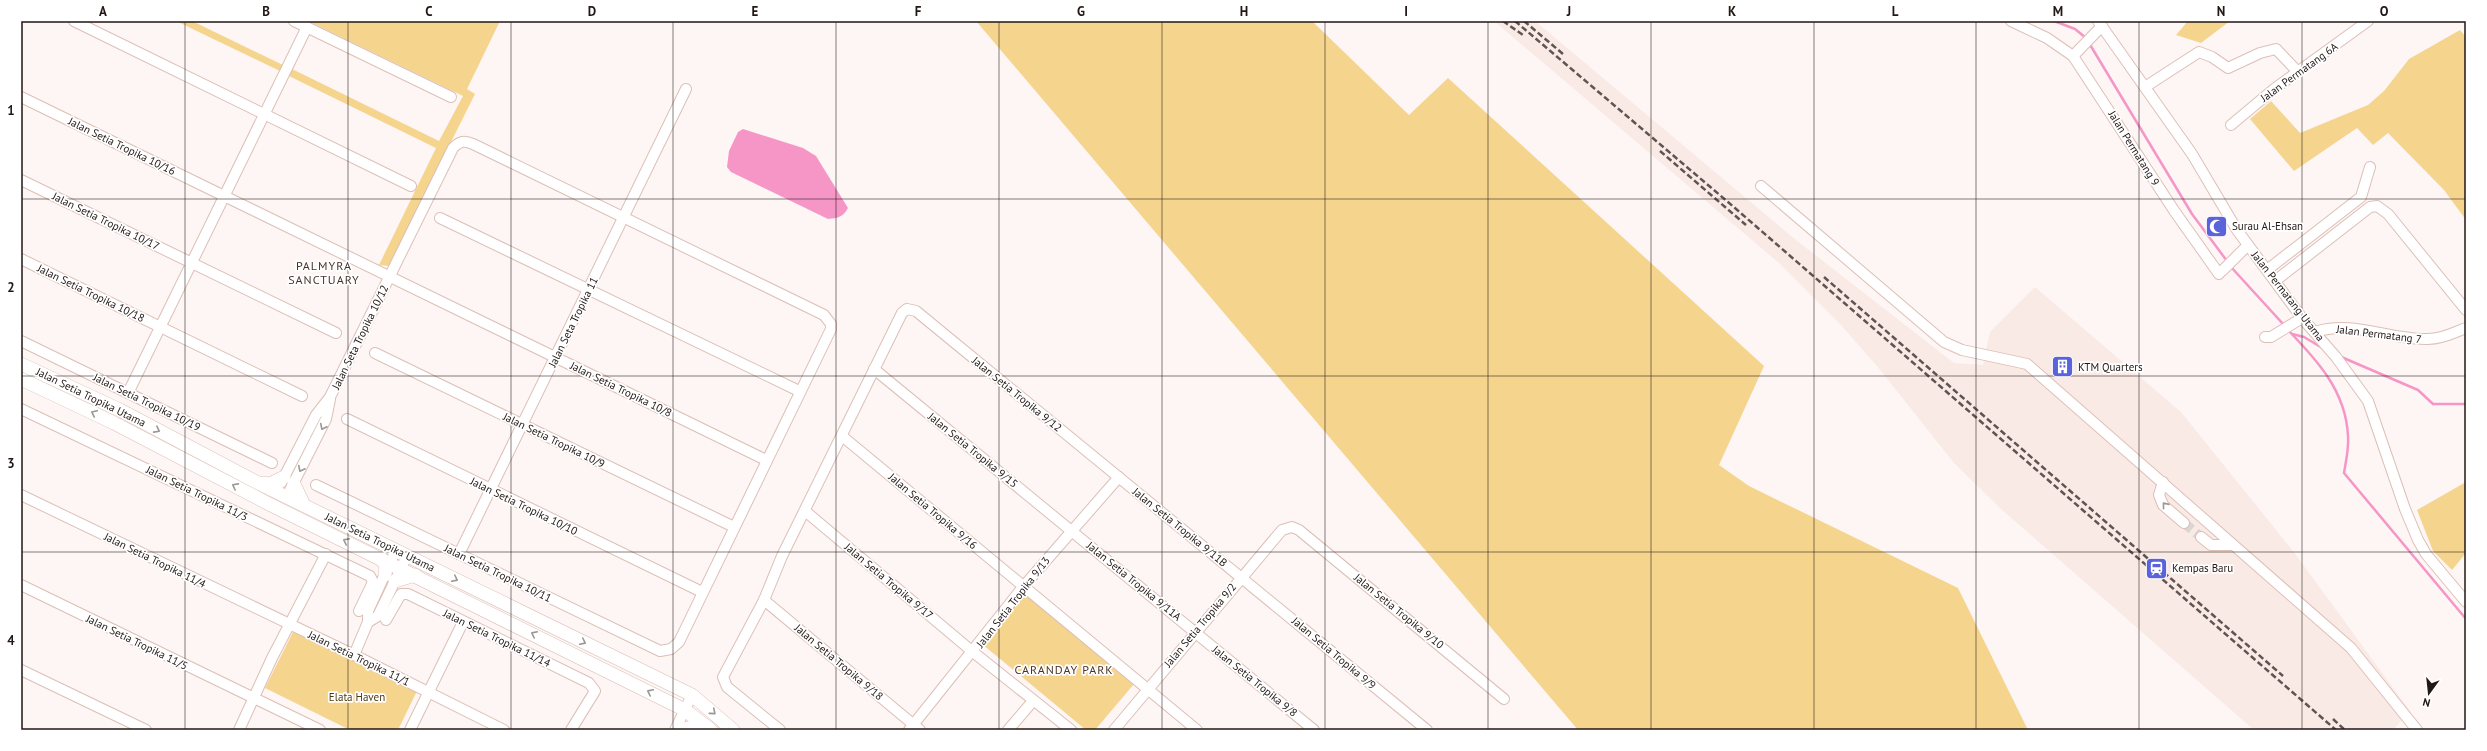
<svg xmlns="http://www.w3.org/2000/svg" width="2487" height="751" viewBox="0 0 2487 751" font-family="'PT Sans',sans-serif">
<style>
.built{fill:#faeae5}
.green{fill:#f5d48e}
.water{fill:#f596c7}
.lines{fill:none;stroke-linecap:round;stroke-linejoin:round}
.stream{stroke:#f596c7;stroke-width:2.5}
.minor-tunnel{stroke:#dcd5d3;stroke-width:10;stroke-dasharray:10 5;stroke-linecap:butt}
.minor-casing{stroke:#ddbfb6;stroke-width:12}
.major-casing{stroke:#ddbfb6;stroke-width:14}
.minor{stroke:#fff;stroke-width:10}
.major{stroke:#fff;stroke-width:13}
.rail{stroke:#5e5553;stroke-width:2.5;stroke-dasharray:6 3;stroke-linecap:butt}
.oneway{stroke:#9b9795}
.grid{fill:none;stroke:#211714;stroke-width:1;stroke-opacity:0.55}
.labels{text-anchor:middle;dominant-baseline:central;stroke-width:3.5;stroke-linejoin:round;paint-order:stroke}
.street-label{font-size:11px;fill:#211714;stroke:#fff}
.poi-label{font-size:11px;fill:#211714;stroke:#fff;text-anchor:start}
.park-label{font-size:11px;fill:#4c3a10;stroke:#fff}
.neighbourhood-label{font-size:12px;letter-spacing:1px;fill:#49322b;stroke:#fff}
.neatline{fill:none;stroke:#211714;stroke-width:1.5}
.grid-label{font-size:13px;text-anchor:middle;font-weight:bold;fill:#211714}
</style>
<rect width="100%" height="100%" fill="#fdf6f5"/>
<path class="built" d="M1494,21h41l261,219 158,123 29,2 7,-33 45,-45 146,125 112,139 117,160 -17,19h-139l-253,-221 -47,-46 -77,-97 -37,-42 -61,-61z"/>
<g class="green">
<path d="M176,21h16l91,44 -3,6z"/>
<path d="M308,21h192l-33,68 8,5 -86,172 -10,-1 57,-117 -147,-72 3,-7 147,72 24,-45z"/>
<path d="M976,21h336l97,94 39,-37 316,288 -45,99 30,21 209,102 70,142h-450z"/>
<path d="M2188,21h42l-29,22 -25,-8z"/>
<path d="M2460,30l6,7v183l-22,-30 -56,-57 -15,12 -16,-17 -63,43 -44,-52 21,-18 29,32 68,-28 16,-14 25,-32z"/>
<path d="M2466,482v71l-14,17 -19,-19 -16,-41z"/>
<path d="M1025,593l109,91 -39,46h-9l-104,-86z"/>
<path d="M294,630l123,61 -19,39h-48l-85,-42z"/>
</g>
<path class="water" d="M743,129l60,19 13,8 32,52c-5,9 -10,10 -20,11l-97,-47 -4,-5 2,-16 9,-19z"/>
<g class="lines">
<g class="stream">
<path d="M2054,21l21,8 11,9"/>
<path d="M2089,43l103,171 35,47"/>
<path d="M2231,267l53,58"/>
<path d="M2287,329c30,31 59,62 61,107 1,12 -2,25 -4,37l122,146"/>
<path d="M2292,334l12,3 20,12"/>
<path d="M2339,356l79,34 15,14h33"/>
</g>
<path class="minor-tunnel" d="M2184,523l17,14"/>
<defs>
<g id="minor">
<path d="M74,21l337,165"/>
<path d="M294,21l157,76"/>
<path d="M2011,21l36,17 26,18 102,156 44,62"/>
<path d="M2098,21l94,133 45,76 65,88 34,39 32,44 37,108 13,31 8,14 40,48"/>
<path d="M2073,56l29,-30"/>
<path d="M2145,87l54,-35 13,5 16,11 32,-15 16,-4 22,23"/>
<path d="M21,97l745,363"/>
<path d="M2231,125l43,-36 94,-68"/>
<path d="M21,180l315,153"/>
<path d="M1761,186l183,156 18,8 65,14 324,284 66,82"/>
<path d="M440,218l359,173"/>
<path d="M21,259l281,137"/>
<path d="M2267,270l94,-73 9,-30"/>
<path d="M2222,271l26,-26"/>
<path d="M2275,281l95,-74 7,-1 11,8 78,96"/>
<path d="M2315,332c37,-12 72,7 110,7 14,1 28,-6 41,-11"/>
<path d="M2265,337h6l31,-19"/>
<path d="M21,341l251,122"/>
<path d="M375,353l359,174"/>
<path d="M874,369l440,361"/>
<path d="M128,393l179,-366"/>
<path d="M21,409l349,167 3,6 -14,29"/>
<path d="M347,419l355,173"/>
<path d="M842,436l355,294"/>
<path d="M2163,482l-4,13 4,10 21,18"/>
<path d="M281,483l35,-68 14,-18 123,-249c7,-7 11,-8 20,-4l351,171 7,9v5l-152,313 -8,7 -11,2 -344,-166"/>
<path d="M290,490l36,-71 4,-20"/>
<path d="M21,495l333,160 150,75"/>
<path d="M805,511l168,141 98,78"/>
<path d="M2201,537l10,8h22"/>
<path d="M459,554l227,-465"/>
<path d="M21,585l299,145"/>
<path d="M764,600l156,130"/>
<path d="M386,620l15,-26h7l181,89 6,8 -24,39"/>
<path d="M368,622l10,-6 29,-60"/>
<path d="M354,655l14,-33v-11l28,-61"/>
<path d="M21,670l125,60"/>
<path d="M239,730l33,-72 54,-104"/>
<path d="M410,730l53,-108"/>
<path d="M675,730l17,-35"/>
<path d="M780,730l-53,-43 -4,-10 41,-77 18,-44 120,-243 5,-4 9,2 511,419"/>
<path d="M909,730l114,-143 96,-110"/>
<path d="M1008,730l25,-29"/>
<path d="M1114,730l168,-200 10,-3 7,3 205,169"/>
</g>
<g id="major">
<path d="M21,364l99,46 138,73 434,212 41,35"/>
<path d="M21,379l93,44 155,81 416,206 26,20"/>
<path d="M260,483l10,1 14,-7"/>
<path d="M294,484l10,21"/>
<path d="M381,558l5,8 -1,9"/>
<path d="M395,581l20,-6"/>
<path d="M682,730l13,-4 14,3"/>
</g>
</defs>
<use href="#minor" class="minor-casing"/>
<use href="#major" class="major-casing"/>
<use href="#minor" class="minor"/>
<use href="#major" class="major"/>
<g class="rail">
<path d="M1503,21l20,14"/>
<path d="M1515,21l213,181 608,528"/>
<path d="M1524,21l39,33"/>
<path d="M1660,151l86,74"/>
<path d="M1824,277l459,399"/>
<path d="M2333,719l12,11"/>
</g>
</g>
<defs><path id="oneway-chevron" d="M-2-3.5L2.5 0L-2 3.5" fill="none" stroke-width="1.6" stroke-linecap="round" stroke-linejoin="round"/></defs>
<g class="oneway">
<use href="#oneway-chevron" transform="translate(94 413) rotate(-155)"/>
<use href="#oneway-chevron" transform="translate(323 427) rotate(117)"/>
<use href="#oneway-chevron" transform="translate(157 430) rotate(28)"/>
<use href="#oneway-chevron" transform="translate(301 469) rotate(117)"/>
<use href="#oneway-chevron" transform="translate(235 486) rotate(-152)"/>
<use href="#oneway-chevron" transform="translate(2165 505) rotate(-129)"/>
<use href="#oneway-chevron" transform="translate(346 541) rotate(-154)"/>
<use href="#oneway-chevron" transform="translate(455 579) rotate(26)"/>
<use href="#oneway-chevron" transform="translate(534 634) rotate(-153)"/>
<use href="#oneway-chevron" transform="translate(583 642) rotate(26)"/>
<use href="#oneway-chevron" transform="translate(650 692) rotate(-153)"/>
<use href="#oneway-chevron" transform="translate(713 712) rotate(40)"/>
</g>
<path class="grid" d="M185,21v709M348,21v709M511,21v709M673,21v709M836,21v709M999,21v709M1162,21v709M1325,21v709M1488,21v709M1651,21v709M1814,21v709M1976,21v709M2139,21v709M2302,21v709M21,199h2445M21,376h2445M21,552h2445"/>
<defs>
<symbol id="mosque-square" viewBox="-11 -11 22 22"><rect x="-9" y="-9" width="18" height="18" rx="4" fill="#5b63da" stroke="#fff"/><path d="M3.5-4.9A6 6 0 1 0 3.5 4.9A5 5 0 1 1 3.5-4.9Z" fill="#fff"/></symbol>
<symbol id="building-square" viewBox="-11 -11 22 22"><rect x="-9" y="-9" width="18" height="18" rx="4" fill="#5b63da" stroke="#fff"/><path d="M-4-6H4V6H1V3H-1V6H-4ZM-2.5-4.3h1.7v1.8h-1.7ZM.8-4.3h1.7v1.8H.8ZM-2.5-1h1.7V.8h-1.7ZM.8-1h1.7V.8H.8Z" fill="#fff"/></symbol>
<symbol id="station-square" viewBox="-11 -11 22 22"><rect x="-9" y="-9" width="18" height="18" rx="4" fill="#5b63da" stroke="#fff"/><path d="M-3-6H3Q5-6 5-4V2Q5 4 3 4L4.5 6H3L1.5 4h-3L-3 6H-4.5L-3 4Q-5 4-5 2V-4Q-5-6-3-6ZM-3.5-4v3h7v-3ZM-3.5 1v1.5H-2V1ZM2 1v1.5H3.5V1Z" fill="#fff"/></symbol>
</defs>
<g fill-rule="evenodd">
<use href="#mosque-square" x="2204" y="214" width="25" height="25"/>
<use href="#building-square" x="2050" y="354" width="25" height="25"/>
<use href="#station-square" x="2144" y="556" width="25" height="25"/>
</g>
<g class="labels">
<g class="street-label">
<text transform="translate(2299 72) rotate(-36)">Jalan Permatang 6A</text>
<text transform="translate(122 146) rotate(26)">Jalan Setia Tropika 10/16</text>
<text transform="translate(2134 148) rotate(58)">Jalan Permatang 9</text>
<text transform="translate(106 221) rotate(26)">Jalan Setia Tropika 10/17</text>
<text transform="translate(91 293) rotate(26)">Jalan Setia Tropika 10/18</text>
<text transform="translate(2288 296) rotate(52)">Jalan Permatang Utama</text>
<text transform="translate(573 322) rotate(-64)">Jalan Seta Tropika 11</text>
<text transform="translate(2379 334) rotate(7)">Jalan Permatang 7</text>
<text transform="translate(360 337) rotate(-64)">Jalan Seta Tropika 10/12</text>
<text transform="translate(621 389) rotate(26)">Jalan Setia Tropika 10/8</text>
<text transform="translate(1017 394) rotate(39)">Jalan Setia Tropika 9/12</text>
<text transform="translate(91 397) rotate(26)">Jalan Setia Tropika Utama</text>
<text transform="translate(147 402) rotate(26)">Jalan Setia Tropika 10/19</text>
<text transform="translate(554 440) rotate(26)">Jalan Setia Tropika 10/9</text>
<text transform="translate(973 450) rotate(39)">Jalan Setia Tropika 9/15</text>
<text transform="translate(197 493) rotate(26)">Jalan Setia Tropika 11/3</text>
<text transform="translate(524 506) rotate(26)">Jalan Setia Tropika 10/10</text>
<text transform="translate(933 511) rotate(40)">Jalan Setia Tropika 9/16</text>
<text transform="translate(1180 527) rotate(39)">Jalan Setia Tropika 9/11B</text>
<text transform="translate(380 542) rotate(26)">Jalan Setia Tropika Utama</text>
<text transform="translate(155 560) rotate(26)">Jalan Setia Tropika 11/4</text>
<text transform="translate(498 573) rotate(26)">Jalan Setia Tropika 10/11</text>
<text transform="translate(889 581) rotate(40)">Jalan Setia Tropika 9/17</text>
<text transform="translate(1134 581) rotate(39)">Jalan Setia Tropika 9/11A</text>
<text transform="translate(1013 602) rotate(-52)">Jalan Setia Tropika 9/13</text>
<text transform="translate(1399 611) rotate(39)">Jalan Setia Tropika 9/10</text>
<text transform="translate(1200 625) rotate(-50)">Jalan Setia Tropika 9/2</text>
<text transform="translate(497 638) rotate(26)">Jalan Setia Tropika 11/14</text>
<text transform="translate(137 642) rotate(26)">Jalan Setia Tropika 11/5</text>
<text transform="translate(1334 653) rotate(40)">Jalan Setia Tropika 9/9</text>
<text transform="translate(359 658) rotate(26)">Jalan Setia Tropika 11/1</text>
<text transform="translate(839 662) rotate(40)">Jalan Setia Tropika 9/18</text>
<text transform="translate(1255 681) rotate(39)">Jalan Setia Tropika 9/8</text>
</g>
<g class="poi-label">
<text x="2232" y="226">Surau Al-Ehsan</text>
<text x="2078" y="367">KTM Quarters</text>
<text x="2172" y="568">Kempas Baru</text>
</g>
<g class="park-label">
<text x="357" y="697">Elata Haven</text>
</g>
<g class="neighbourhood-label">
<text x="324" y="265">PALMYRA<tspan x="324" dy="14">SANCTUARY</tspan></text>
<text x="1064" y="669">CARANDAY PARK</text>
</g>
</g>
<rect width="2487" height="751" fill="none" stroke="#ffffff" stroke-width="44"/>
<g transform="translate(2429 693) rotate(195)" stroke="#ffffff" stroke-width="3" paint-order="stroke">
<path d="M0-3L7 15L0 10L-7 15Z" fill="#211714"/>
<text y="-6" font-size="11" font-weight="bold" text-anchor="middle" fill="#211714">N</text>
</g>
<rect x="22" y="22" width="2443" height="707" class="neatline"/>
<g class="grid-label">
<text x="103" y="16">A</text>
<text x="266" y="16">B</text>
<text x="429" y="16">C</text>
<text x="592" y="16">D</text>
<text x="755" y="16">E</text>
<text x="918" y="16">F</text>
<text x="1081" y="16">G</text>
<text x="1244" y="16">H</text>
<text x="1406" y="16">I</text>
<text x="1569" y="16">J</text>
<text x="1732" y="16">K</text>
<text x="1895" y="16">L</text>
<text x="2058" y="16">M</text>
<text x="2221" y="16">N</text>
<text x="2384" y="16">O</text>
<text x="11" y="115">1</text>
<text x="11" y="292">2</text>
<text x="11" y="468">3</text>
<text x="11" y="645">4</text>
</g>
</svg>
